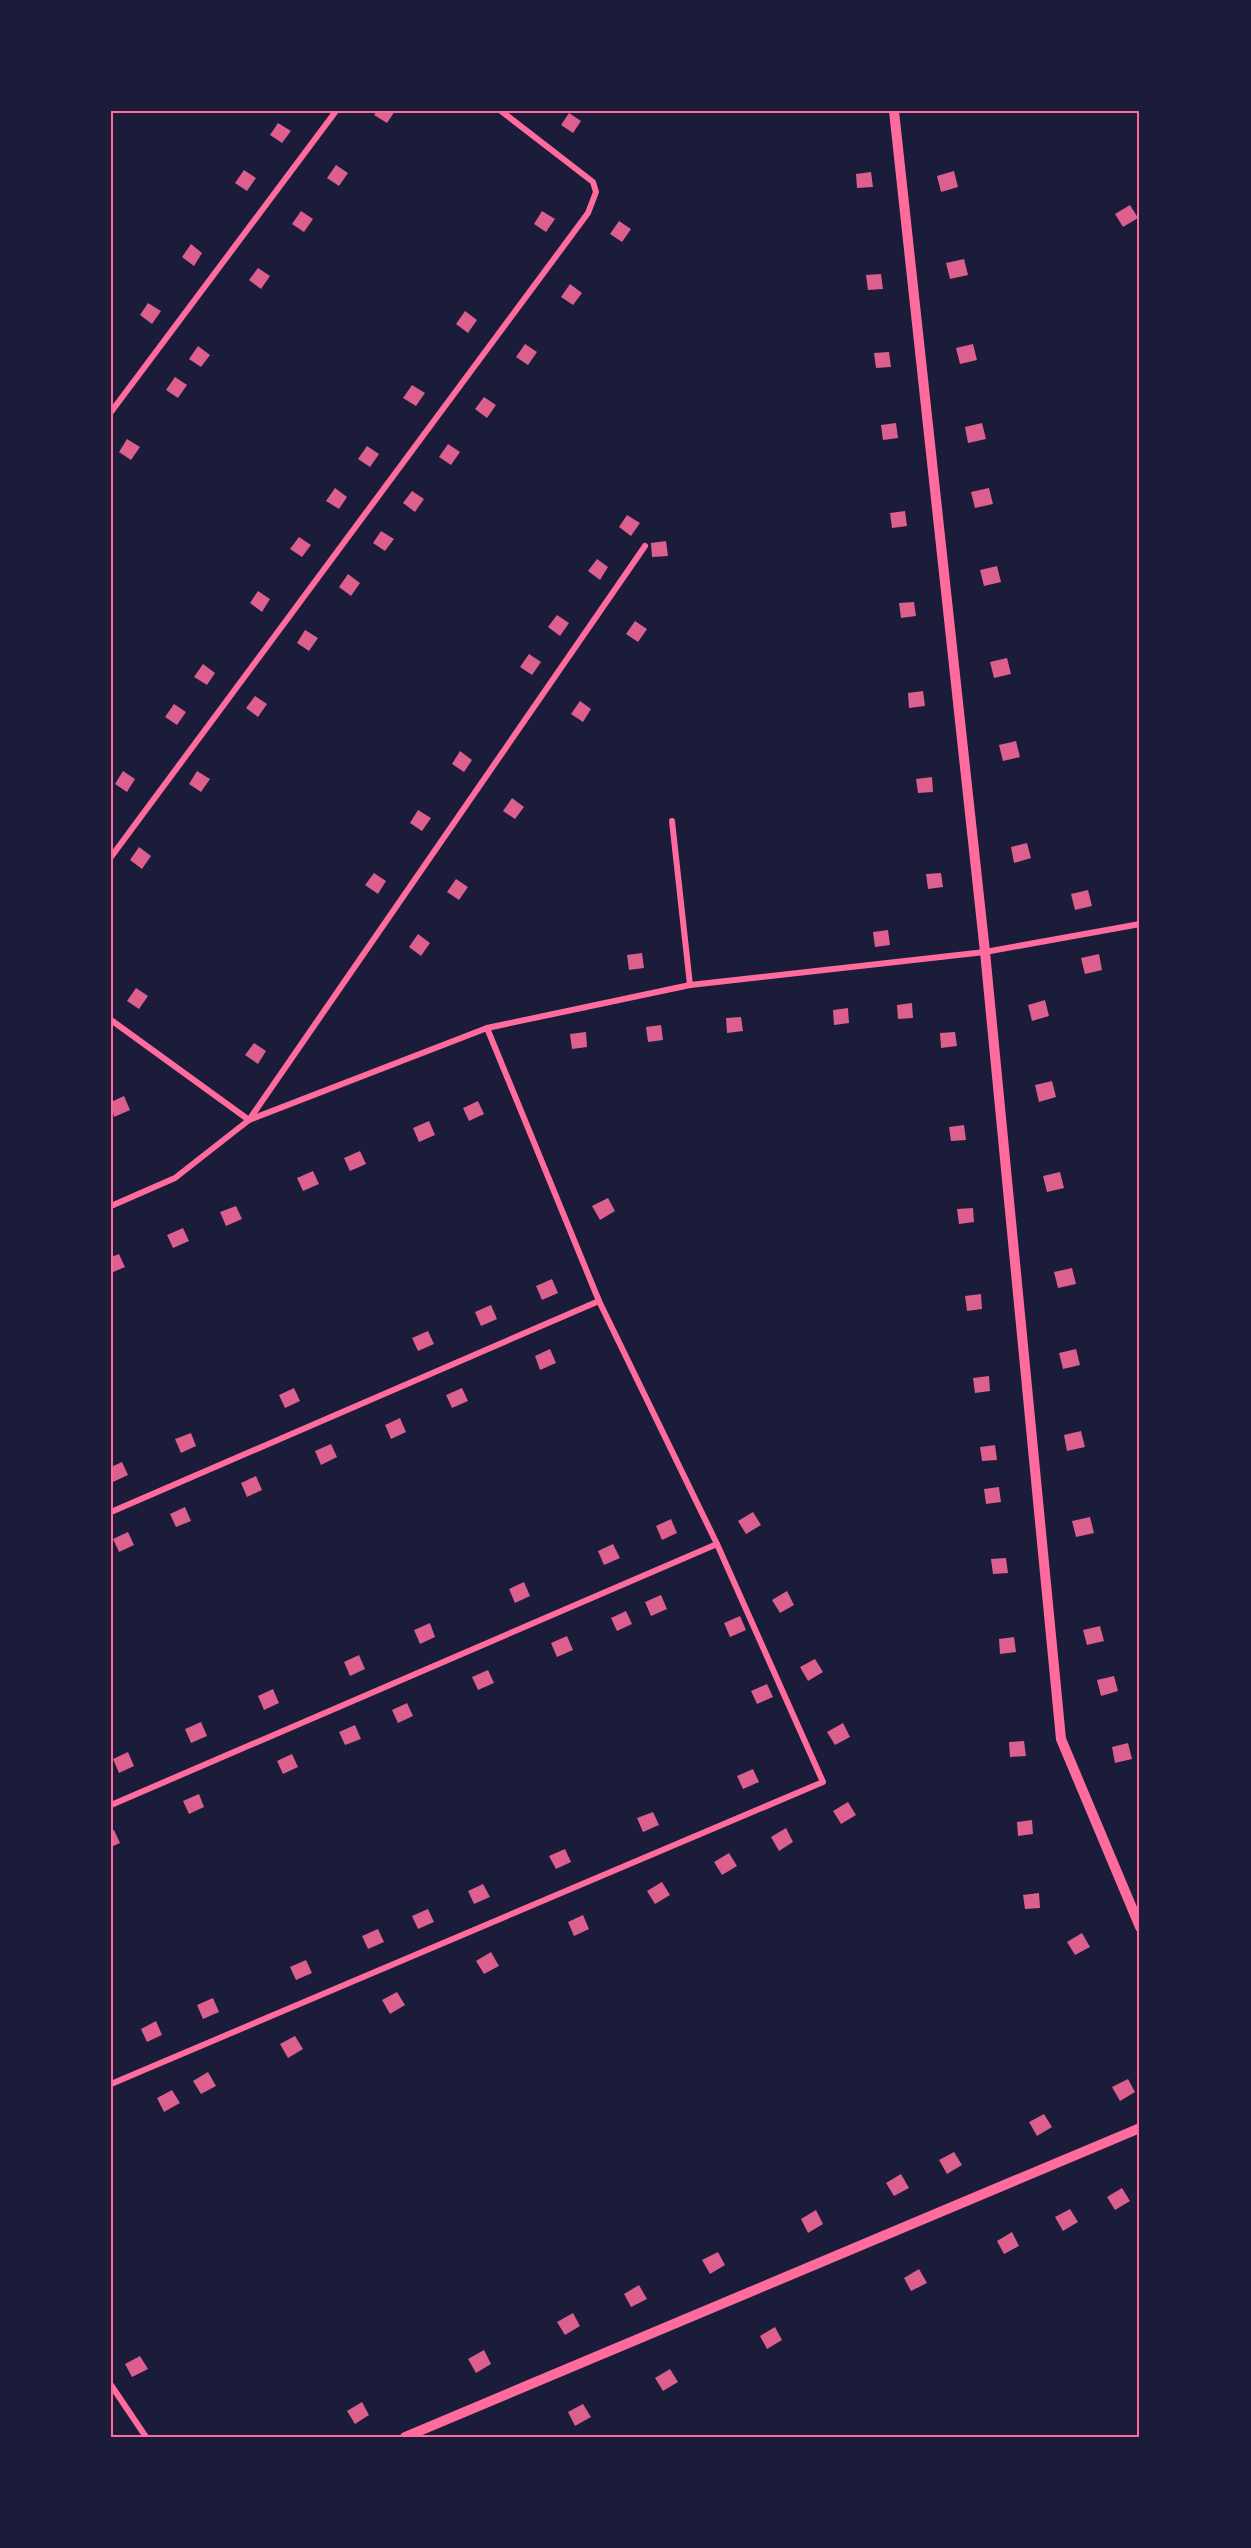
<svg xmlns="http://www.w3.org/2000/svg" width="1251" height="2548" viewBox="0 0 1251 2548" font-family="Overpass,sans-serif">
<style>
.building{fill:#dd5f8e}
.lines{fill:none;stroke-linecap:round;stroke-linejoin:round}
.minor{stroke:#ff6b9d;stroke-width:6}
.tertiary{stroke:#ff6b9d;stroke-width:10}
.neatline{fill:none;stroke:#ff6b9d;stroke-width:2}
</style>
<rect width="100%" height="100%" fill="#1b1b3a"/>
<g class="building">
<path d="M377,111h18l-8,12 -13,-8z"/>
<path d="M569,113l12,8 -8,12 -12,-8z"/>
<path d="M278,123l13,8 -9,12 -12,-8z"/>
<path d="M336,165l12,8 -9,13 -12,-8z"/>
<path d="M244,170l12,8 -9,13 -12,-8z"/>
<path d="M954,171l4,16 -17,5 -4,-16z"/>
<path d="M871,172l2,15 -16,1 -1,-14z"/>
<path d="M1130,205l8,13 -15,9 -8,-13z"/>
<path d="M301,211l12,8 -9,13 -12,-8z"/>
<path d="M542,211l13,8 -9,13 -12,-8z"/>
<path d="M619,221l12,8 -9,13 -12,-8z"/>
<path d="M191,244l11,9 -8,13 -12,-9z"/>
<path d="M964,259l4,16 -18,4 -4,-16z"/>
<path d="M258,268l12,8 -9,13 -12,-9z"/>
<path d="M881,274l2,15 -15,1 -2,-15z"/>
<path d="M570,284l12,9 -9,12 -12,-8z"/>
<path d="M148,303l13,8 -9,13 -12,-9z"/>
<path d="M465,311l12,9 -9,13 -12,-9z"/>
<path d="M525,344l12,8 -9,13 -12,-8z"/>
<path d="M973,344l4,16 -17,4 -4,-16z"/>
<path d="M198,346l12,9 -9,12 -12,-8z"/>
<path d="M889,352l2,15 -15,1 -2,-15z"/>
<path d="M175,377l12,8 -9,13 -12,-8z"/>
<path d="M412,385l13,8 -9,13 -13,-8z"/>
<path d="M484,397l12,8 -9,13 -12,-9z"/>
<path d="M896,423l2,15 -15,2 -2,-15z"/>
<path d="M982,423l4,16 -18,4 -3,-16z"/>
<path d="M127,439l13,8 -9,13 -12,-8z"/>
<path d="M448,444l12,8 -9,13 -12,-8z"/>
<path d="M367,446l12,8 -9,13 -12,-8z"/>
<path d="M335,488l12,9 -8,12 -13,-8z"/>
<path d="M989,488l4,16 -18,4 -4,-16z"/>
<path d="M412,491l12,8 -9,13 -12,-9z"/>
<path d="M905,511l2,15 -15,2 -2,-15z"/>
<path d="M627,515l13,8 -9,13 -12,-9z"/>
<path d="M381,531l13,8 -9,12 -12,-8z"/>
<path d="M299,537l12,8 -9,12 -12,-8z"/>
<path d="M666,541l2,15 -16,1 -1,-14z"/>
<path d="M597,559l11,8 -8,13 -12,-9z"/>
<path d="M997,566l4,16 -17,4 -4,-16z"/>
<path d="M348,574l12,9 -9,13 -12,-9z"/>
<path d="M258,591l12,8 -8,13 -12,-9z"/>
<path d="M914,602l2,14 -15,2 -2,-15z"/>
<path d="M557,615l12,8 -9,13 -12,-9z"/>
<path d="M635,621l12,8 -9,13 -12,-8z"/>
<path d="M305,630l13,8 -9,13 -12,-8z"/>
<path d="M529,654l12,8 -9,13 -12,-8z"/>
<path d="M1007,658l4,16 -17,4 -4,-16z"/>
<path d="M203,664l12,9 -8,12 -13,-8z"/>
<path d="M923,691l2,15 -16,2 -1,-15z"/>
<path d="M255,696l12,8 -9,13 -12,-9z"/>
<path d="M580,701l11,8 -8,13 -12,-8z"/>
<path d="M174,704l12,8 -9,13 -12,-8z"/>
<path d="M1016,741l4,16 -17,4 -4,-16z"/>
<path d="M460,751l12,9 -8,12 -12,-8z"/>
<path d="M123,771l12,8 -8,13 -12,-8z"/>
<path d="M197,771l13,8 -9,13 -12,-8z"/>
<path d="M932,777l1,15 -15,1 -2,-14z"/>
<path d="M512,798l12,9 -9,12 -12,-8z"/>
<path d="M418,810l13,8 -9,13 -12,-8z"/>
<path d="M1027,843l4,15 -17,5 -3,-16z"/>
<path d="M139,847l12,9 -9,13 -12,-9z"/>
<path d="M374,873l12,8 -8,13 -13,-9z"/>
<path d="M941,873l2,14 -15,2 -2,-15z"/>
<path d="M456,879l12,8 -9,13 -12,-8z"/>
<path d="M1088,890l4,16 -17,4 -4,-16z"/>
<path d="M888,930l2,15 -15,2 -2,-15z"/>
<path d="M418,934l12,9 -9,13 -12,-9z"/>
<path d="M642,953l2,15 -15,2 -2,-15z"/>
<path d="M1099,954l3,16 -17,4 -4,-16z"/>
<path d="M136,988l12,8 -9,13 -12,-8z"/>
<path d="M1045,1000l4,16 -17,5 -4,-16z"/>
<path d="M912,1003l1,15 -15,1 -1,-14z"/>
<path d="M848,1008l1,15 -15,2 -1,-15z"/>
<path d="M741,1017l2,14 -16,2 -1,-15z"/>
<path d="M661,1025l2,15 -15,2 -2,-15z"/>
<path d="M586,1032l1,15 -15,2 -2,-15z"/>
<path d="M955,1032l2,14 -16,2 -1,-15z"/>
<path d="M254,1043l12,8 -8,13 -13,-9z"/>
<path d="M1052,1081l4,16 -17,5 -4,-17z"/>
<path d="M124,1096l6,14 -16,7 -3,-15z"/>
<path d="M478,1101l6,13 -15,7 -6,-13z"/>
<path d="M429,1121l6,14 -16,7 -6,-14z"/>
<path d="M964,1125l2,15 -15,1 -2,-14z"/>
<path d="M360,1151l6,13 -16,7 -6,-13z"/>
<path d="M313,1171l6,13 -16,7 -6,-13z"/>
<path d="M1060,1172l4,16 -17,4 -4,-16z"/>
<path d="M608,1198l7,13 -15,9 -8,-14z"/>
<path d="M236,1206l6,13 -16,7 -6,-14z"/>
<path d="M973,1208l1,14 -15,2 -2,-15z"/>
<path d="M183,1228l6,13 -16,7 -6,-13z"/>
<path d="M119,1254l6,13 -14,6v-16z"/>
<path d="M1072,1268l4,16 -18,4 -4,-16z"/>
<path d="M552,1279l6,14 -16,7 -6,-14z"/>
<path d="M981,1294l1,15 -15,2 -2,-15z"/>
<path d="M491,1305l6,14 -16,7 -6,-14z"/>
<path d="M428,1331l6,13 -16,7 -6,-13z"/>
<path d="M550,1349l6,14 -16,7 -5,-14z"/>
<path d="M1076,1349l4,16 -17,4 -4,-16z"/>
<path d="M989,1376l1,15 -15,2 -2,-15z"/>
<path d="M294,1388l6,13 -15,7 -6,-13z"/>
<path d="M462,1388l6,13 -16,7 -6,-13z"/>
<path d="M400,1418l6,14 -15,7 -6,-14z"/>
<path d="M1081,1431l4,16 -18,4 -3,-16z"/>
<path d="M191,1433l5,13 -15,7 -6,-14z"/>
<path d="M331,1444l6,13 -16,8 -6,-14z"/>
<path d="M995,1445l2,15 -15,1 -2,-14z"/>
<path d="M122,1462l6,13 -15,7 -2,-15z"/>
<path d="M256,1476l6,14 -15,7 -6,-14z"/>
<path d="M999,1487l2,15 -15,2 -2,-15z"/>
<path d="M185,1507l6,14 -15,6 -6,-13z"/>
<path d="M753,1512l8,13 -15,9 -8,-13z"/>
<path d="M1090,1517l4,16 -18,4 -4,-16z"/>
<path d="M671,1519l6,14 -15,7 -6,-14z"/>
<path d="M128,1532l6,13 -15,7 -6,-13z"/>
<path d="M613,1544l7,14 -16,7 -6,-14z"/>
<path d="M1006,1558l2,15 -15,1 -2,-15z"/>
<path d="M524,1582l6,14 -15,7 -6,-14z"/>
<path d="M787,1591l7,14 -14,8 -8,-13z"/>
<path d="M661,1595l6,14 -16,7 -6,-14z"/>
<path d="M626,1611l6,13 -15,7 -6,-13z"/>
<path d="M740,1616l6,14 -16,7 -6,-14z"/>
<path d="M430,1623l5,14 -15,7 -6,-14z"/>
<path d="M1100,1626l4,15 -17,4 -4,-15z"/>
<path d="M567,1636l6,14 -16,7 -6,-14z"/>
<path d="M1014,1637l2,15 -16,2 -1,-15z"/>
<path d="M359,1655l6,14 -15,7 -6,-14z"/>
<path d="M815,1659l8,13 -15,9 -8,-14z"/>
<path d="M488,1670l6,13 -16,7 -6,-13z"/>
<path d="M1114,1676l4,15 -17,5 -4,-16z"/>
<path d="M767,1684l6,13 -16,7 -6,-13z"/>
<path d="M273,1689l6,14 -15,7 -6,-14z"/>
<path d="M407,1703l6,13 -15,7 -6,-13z"/>
<path d="M201,1722l6,14 -16,7 -6,-14z"/>
<path d="M843,1723l7,14 -15,8 -8,-13z"/>
<path d="M355,1725l6,14 -16,6 -6,-13z"/>
<path d="M1024,1741l2,15 -16,1 -1,-15z"/>
<path d="M1128,1743l4,16 -17,4 -3,-16z"/>
<path d="M128,1752l6,14 -15,7 -6,-14z"/>
<path d="M292,1754l6,13 -15,7 -6,-13z"/>
<path d="M753,1769l6,13 -16,7 -6,-13z"/>
<path d="M199,1794l5,13 -15,7 -6,-13z"/>
<path d="M848,1802l8,13 -15,9 -8,-13z"/>
<path d="M653,1812l6,13 -16,7 -6,-14z"/>
<path d="M1032,1820l1,14 -15,2 -1,-14z"/>
<path d="M786,1828l7,14 -14,9 -8,-14z"/>
<path d="M114,1830l6,13 -9,4v-16z"/>
<path d="M565,1849l6,13 -15,7 -7,-13z"/>
<path d="M729,1853l8,13 -15,9 -8,-13z"/>
<path d="M662,1882l8,13 -15,9 -8,-13z"/>
<path d="M483,1884l7,13 -16,7 -6,-13z"/>
<path d="M1039,1893l1,15 -15,1 -2,-14z"/>
<path d="M428,1909l6,13 -16,7 -6,-13z"/>
<path d="M583,1915l6,14 -15,7 -6,-14z"/>
<path d="M378,1929l6,13 -16,7 -6,-13z"/>
<path d="M1082,1933l8,14 -15,8 -8,-13z"/>
<path d="M491,1952l8,14 -15,8 -8,-13z"/>
<path d="M306,1960l6,13 -16,7 -6,-13z"/>
<path d="M397,1992l8,13 -15,9 -8,-14z"/>
<path d="M213,1998l6,14 -16,7 -6,-14z"/>
<path d="M156,2021l6,14 -15,7 -6,-13z"/>
<path d="M295,2036l8,13 -15,9 -8,-14z"/>
<path d="M208,2072l8,14 -15,8 -8,-13z"/>
<path d="M1128,2079l7,13 -15,9 -8,-14z"/>
<path d="M172,2090l8,13 -16,9 -7,-14z"/>
<path d="M1044,2114l8,13 -15,9 -8,-14z"/>
<path d="M954,2152l8,13 -15,9 -8,-14z"/>
<path d="M901,2174l8,14 -15,8 -8,-13z"/>
<path d="M1122,2188l8,13 -15,9 -8,-13z"/>
<path d="M1070,2209l8,13 -15,9 -8,-14z"/>
<path d="M816,2210l7,14 -15,9 -7,-14z"/>
<path d="M1012,2232l7,14 -15,8 -7,-13z"/>
<path d="M718,2252l7,13 -15,9 -8,-14z"/>
<path d="M919,2269l8,14 -16,8 -7,-13z"/>
<path d="M639,2285l8,14 -16,8 -7,-13z"/>
<path d="M573,2313l7,13 -15,9 -8,-13z"/>
<path d="M775,2327l7,13 -15,9 -7,-13z"/>
<path d="M484,2350l7,14 -15,9 -8,-14z"/>
<path d="M140,2356l8,13 -16,8 -7,-13z"/>
<path d="M670,2369l8,13 -15,9 -8,-13z"/>
<path d="M362,2402l7,13 -14,9 -8,-13z"/>
<path d="M583,2404l8,13 -16,9 -7,-14z"/>
</g>
<g class="lines">
<g class="minor">
<path d="M111,412l225,-301"/>
<path d="M672,821l18,164"/>
<path d="M111,857l477,-644 8,-21 -3,-10 -92,-71"/>
<path d="M111,1020l138,100"/>
<path d="M487,1028l203,-43 295,-33 155,-28"/>
<path d="M249,1120l238,-92 112,273"/>
<path d="M111,1206l64,-28 74,-58 396,-574"/>
<path d="M111,1512l488,-211 118,243"/>
<path d="M111,1805l606,-261 106,238 -712,302"/>
<path d="M111,2385l35,52"/>
</g>
<g class="tertiary">
<path d="M894,111l91,841 76,787 79,188"/>
<path d="M405,2437l735,-309"/>
</g>
</g>
<rect width="1251" height="2548" fill="none" stroke="#1b1b3a" stroke-width="225"/>
<rect x="112" y="112" width="1026" height="2324" class="neatline"/>
</svg>
